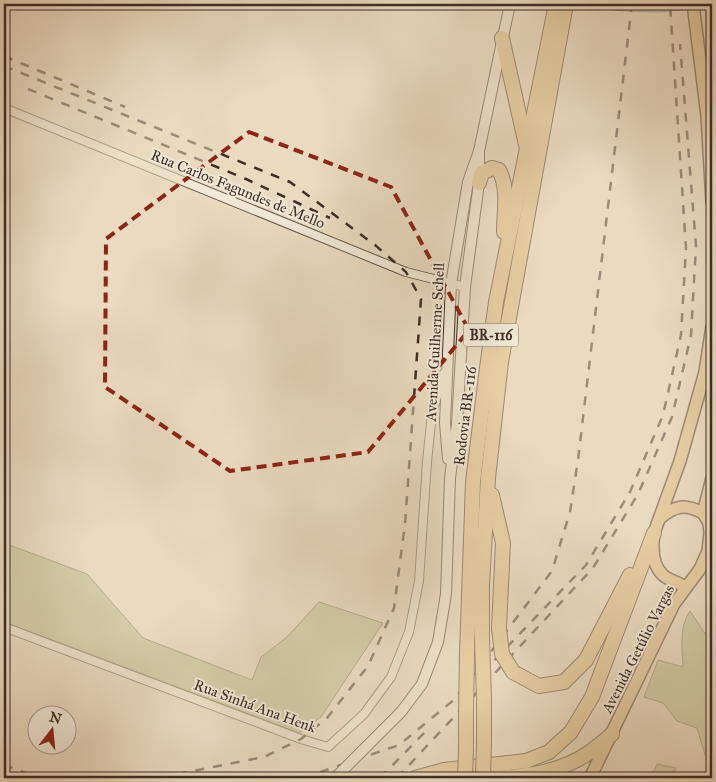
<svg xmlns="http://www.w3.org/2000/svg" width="716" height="782" viewBox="0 0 716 782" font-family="'IM FELL Great Primer',serif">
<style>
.green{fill:#bcbe8e;stroke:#7d765a}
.water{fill:#98bbaf;stroke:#748279}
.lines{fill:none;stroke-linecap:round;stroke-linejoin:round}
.shore{stroke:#6b746b;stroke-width:1}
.street-casing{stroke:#69584d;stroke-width:10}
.secondary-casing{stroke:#3e2d27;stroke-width:12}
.primary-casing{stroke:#3e2d27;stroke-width:14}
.highway-casing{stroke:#3e2d27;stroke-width:16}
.street{stroke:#f1e8d6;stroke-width:8}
.secondary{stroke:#f1e8d6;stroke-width:10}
.primary{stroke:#e5be80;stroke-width:11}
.highway{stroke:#e5be80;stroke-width:14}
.rail{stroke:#3e2d27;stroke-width:2.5;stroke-dasharray:9 9;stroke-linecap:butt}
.secondary-bridge-casing{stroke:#3e2d27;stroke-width:12;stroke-linecap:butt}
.highway-bridge-casing{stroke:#3e2d27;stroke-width:16;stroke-linecap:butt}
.secondary-bridge{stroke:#f1e8d6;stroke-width:10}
.highway-bridge{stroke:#e5be80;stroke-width:14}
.marked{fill:none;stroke:#8f2418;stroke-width:4;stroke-dasharray:10 6;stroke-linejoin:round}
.labels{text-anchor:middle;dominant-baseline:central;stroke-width:4;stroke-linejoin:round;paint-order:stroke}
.shield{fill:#f1e8d6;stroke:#74655c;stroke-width:1}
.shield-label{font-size:14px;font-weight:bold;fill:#3e2d27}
.street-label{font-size:15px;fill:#3e2d27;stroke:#f1e8d6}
</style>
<rect width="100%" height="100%" fill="#eadbc0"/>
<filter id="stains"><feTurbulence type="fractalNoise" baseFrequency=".004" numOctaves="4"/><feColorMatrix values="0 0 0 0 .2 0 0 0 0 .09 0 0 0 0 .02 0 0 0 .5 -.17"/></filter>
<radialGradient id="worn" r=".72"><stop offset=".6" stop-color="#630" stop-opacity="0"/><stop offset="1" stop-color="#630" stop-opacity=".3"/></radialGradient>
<g class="green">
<path d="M4,543l83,31 56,64 109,42 9,-23 26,-20 32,-35 64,21 -62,94 -22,16 -295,-111z"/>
<path d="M690,611l18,27 4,-2v127l-7,-8 -8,-27 -20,-7 -14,-18 -19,-6 14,-37 25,7c-1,-19 -4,-40 7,-56z"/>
<path d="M657,764l19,4 -4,10h-21z"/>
</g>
<path class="water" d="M562,4h150v3l-53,5 -36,-1z"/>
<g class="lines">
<path class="shore" d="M599,4l60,3 27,-3"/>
<defs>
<g id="street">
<path d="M4,108l402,164 59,15"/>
<path d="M4,627l297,112 27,8 36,-33 27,-37 18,-45 10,-51 8,-119 5,-49 12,-40"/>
</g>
<g id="secondary">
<path d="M448,459l-3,-36 6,-139 17,-102 11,-31 31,-147"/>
<path d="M362,751l39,-39 21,-28 16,-42 8,-48 4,-116 7,-54 8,-137 14,-104v-32"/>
</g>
<g id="primary">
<path d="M693,4l14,112 5,86"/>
<path d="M660,518c16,-13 25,-14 43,-5"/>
<path d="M686,587c-7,-4 -17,-7 -22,-11 -12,-10 -12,-29 -10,-43l26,-72 25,-89 7,-46"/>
<path d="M590,778l84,-174 26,-35 8,-18 2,-18 -1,-10 -6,-10 9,-35"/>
</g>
<g id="highway">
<path d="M502,38l24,107"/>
<path d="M479,183l3,-10 10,-5 7,2c10,19 5,41 5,62"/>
<path d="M492,495l11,48 -4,85"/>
<path d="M482,639v-54l6,-107 13,-116 65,-358"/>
<path d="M467,653l6,-171 14,-114 9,-66 60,-298"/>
<path d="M513,672l26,14 25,-4 22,-22 44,-85"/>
<path d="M484,743v-44"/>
<path d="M466,750v-35"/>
<path d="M415,778l29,-8 82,-9 23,-9 22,-20 21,-35 62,-164"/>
<path d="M496,778c31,-2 64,-6 91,-24 9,-6 17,-13 25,-20"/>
</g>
</defs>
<use href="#street" class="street-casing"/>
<use href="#secondary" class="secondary-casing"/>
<use href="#primary" class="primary-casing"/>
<use href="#highway" class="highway-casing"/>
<use href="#street" class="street"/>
<use href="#secondary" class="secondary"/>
<use href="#primary" class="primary"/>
<use href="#highway" class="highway"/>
<g class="rail">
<path d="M4,56l121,51"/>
<path d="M4,66l286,116 85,63 31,27 15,27 -16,225 -11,84 -26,58 -41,52 -26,21 -37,18 -92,18 -145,-1"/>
<path d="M28,89l218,90 84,39"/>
<path d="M482,673l104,-108 44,-73 33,-77 18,-80 5,-87 -16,-244"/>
<path d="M4,765l30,11"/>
<path d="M303,778l96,-33 56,-46 97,-128 18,-59 8,-52 54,-456"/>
<path d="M380,778l50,-51"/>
<path d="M397,778l196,-210 45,-74 34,-77 19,-82 5,-89 -16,-202"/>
</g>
<defs>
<path id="secondary-bridge" d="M335,778l27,-27"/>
<g id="highway-bridge">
<path d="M499,628l3,26 11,18"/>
<path d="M482,639l2,60"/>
<path d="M466,715l1,-62"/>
<path d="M465,778l1,-28"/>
<path d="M483,778l1,-35"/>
</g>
</defs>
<use href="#secondary-bridge" class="secondary-bridge-casing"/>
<use href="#highway-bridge" class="highway-bridge-casing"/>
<use href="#secondary-bridge" class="secondary-bridge"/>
<use href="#highway-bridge" class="highway-bridge"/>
</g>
<path d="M0 0H716V782H0ZM249,132l142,55 78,143 -101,122 -138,19 -125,-84 1,-148z" fill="#eadbc0" fill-opacity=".55" fill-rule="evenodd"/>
<path class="marked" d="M249,132l142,55 78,143 -101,122 -138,19 -125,-84 1,-148z"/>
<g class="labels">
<rect class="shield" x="463.5" y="323.5" width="55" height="23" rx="4"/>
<g class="shield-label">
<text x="491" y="335">BR-116</text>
</g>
<g class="street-label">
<text transform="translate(238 189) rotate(22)">Rua Carlos Fagundes de Mello</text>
<text transform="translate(435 342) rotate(-87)">Avenida Guilherme Schell</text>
<text transform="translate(465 416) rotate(-83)">Rodovia BR-116</text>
<text transform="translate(638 649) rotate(-63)">Avenida Getúlio Vargas</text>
<text transform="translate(255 706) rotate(20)">Rua Sinhá Ana Henk</text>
</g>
</g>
<rect width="716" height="782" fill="none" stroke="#eadbc0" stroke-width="20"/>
<rect x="5" y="5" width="706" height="772" fill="none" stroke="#3e2d27" stroke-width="2.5"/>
<rect x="10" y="10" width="696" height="762" fill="none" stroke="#3e2d27"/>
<g transform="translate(52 730) rotate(16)"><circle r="24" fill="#f1e8d6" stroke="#a99d90"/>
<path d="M0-4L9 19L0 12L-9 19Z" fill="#8f2418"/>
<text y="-8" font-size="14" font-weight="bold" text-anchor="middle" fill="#3e2d27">N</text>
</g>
<rect width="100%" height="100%" filter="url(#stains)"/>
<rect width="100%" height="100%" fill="url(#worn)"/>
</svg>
